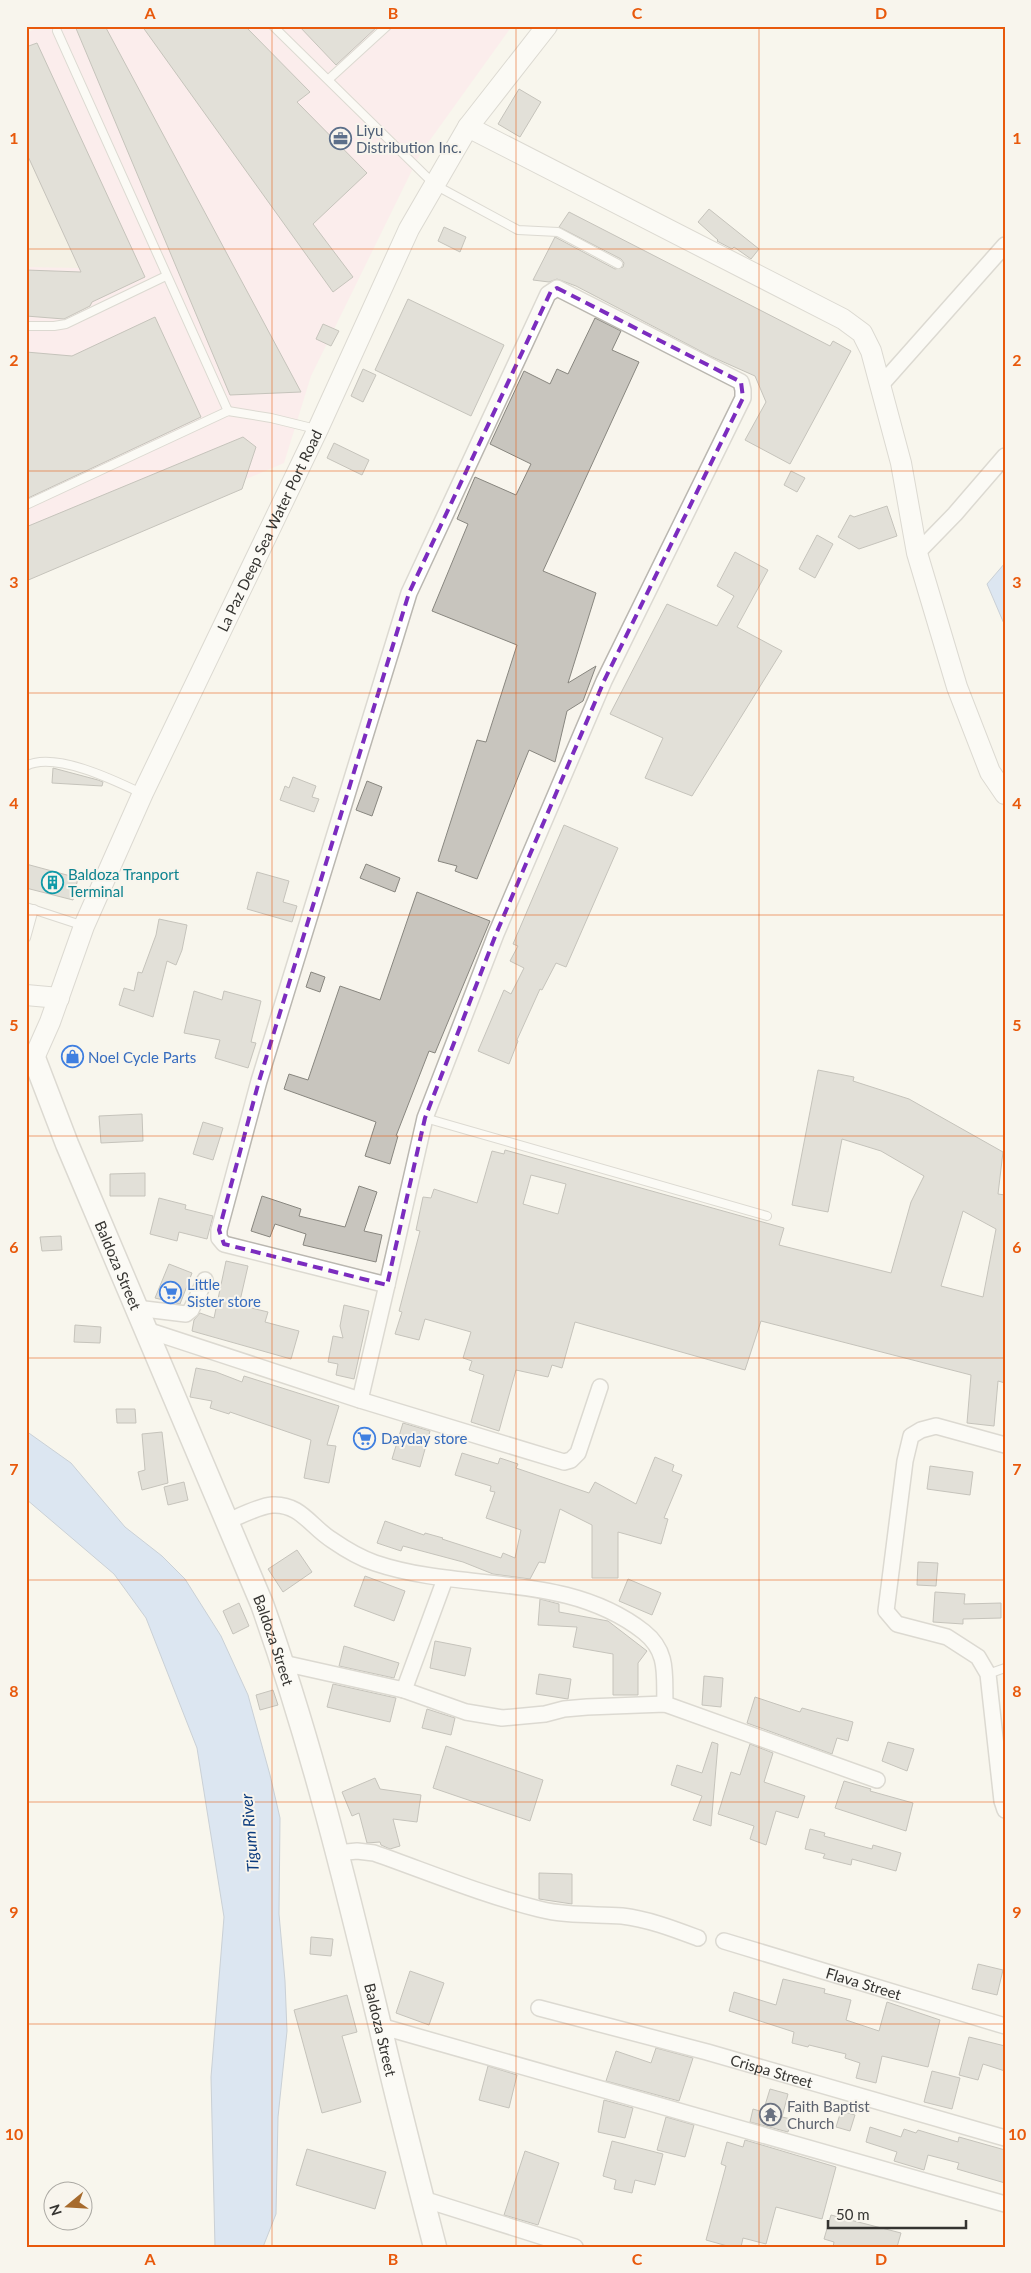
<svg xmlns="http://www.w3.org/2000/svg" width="1031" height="2273" viewBox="0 0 1031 2273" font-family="Lato,sans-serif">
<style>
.built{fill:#f0eadb}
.industrial{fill:#fee3ea}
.water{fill:#bad2f5;stroke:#92a3ba}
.building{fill:#c8c5be;stroke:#88867f;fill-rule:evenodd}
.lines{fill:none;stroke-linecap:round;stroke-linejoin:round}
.lane-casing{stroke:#bab7b0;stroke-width:10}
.street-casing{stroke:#bab7b0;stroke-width:18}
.secondary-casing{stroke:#bab7b0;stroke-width:22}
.primary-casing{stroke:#bab7b0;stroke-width:25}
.lane{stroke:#fff;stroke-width:8}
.street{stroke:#fff;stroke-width:15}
.secondary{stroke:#fff;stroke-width:20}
.primary{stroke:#fff;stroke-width:22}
.marked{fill:none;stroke:#7b2cbf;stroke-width:4;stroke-dasharray:10 6;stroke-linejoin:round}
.grid{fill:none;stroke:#e8590c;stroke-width:1;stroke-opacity:0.55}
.labels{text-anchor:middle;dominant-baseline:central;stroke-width:4;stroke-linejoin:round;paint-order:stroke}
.service-label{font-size:15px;fill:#4e5e75;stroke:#f8f5ed;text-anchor:start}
.street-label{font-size:15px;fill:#353431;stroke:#f8f5ed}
.culture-label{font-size:15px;fill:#0d838f;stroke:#f8f5ed;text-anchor:start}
.shop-label{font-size:15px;fill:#366cbe;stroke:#f8f5ed;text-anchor:start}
.worship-label{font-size:15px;fill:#5b616d;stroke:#f8f5ed;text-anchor:start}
.water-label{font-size:16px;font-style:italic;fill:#0c3c7e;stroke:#f8f5ed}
.neatline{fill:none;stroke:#e8590c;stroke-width:2}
.grid-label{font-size:16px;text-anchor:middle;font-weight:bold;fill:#e8590c}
</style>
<rect width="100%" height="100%" fill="#f8f5ed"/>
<path class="built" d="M26,147l55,125 -55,-3z"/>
<path class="industrial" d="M41,26h471l-92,128 -109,222 -27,87 -258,109v-305l53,1 -53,-120v-115z"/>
<g class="water">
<path d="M1005,563v63l-18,-42z"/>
<path d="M26,1431l45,32 54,64 37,29 23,23 36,57 27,59 22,80 10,43 -1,96 6,67 2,50 -9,86 -2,97 -13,33h-48l-4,-170 13,-160 -27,-169 -51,-130 -32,-44 -88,-75z"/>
</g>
<g class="building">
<path d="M75,26h30l196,366 -71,3z"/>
<path d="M142,26h103l65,66 -13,10 70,71 -54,51 40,53 -20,15z"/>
<path d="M299,26h79l-42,39z"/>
<path d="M37,43l108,234 -53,25 -2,4 -26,13 -38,-3v-46l55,2 -55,-120v-105z"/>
<path d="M519,89l22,13 -21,35 -22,-13z"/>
<path d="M709,209l50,40 -8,10 -17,-12 -2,2 -15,-8 1,-1 -20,-18z"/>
<path d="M569,212l261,134 3,-5 18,10 -61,113 -45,-24 21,-38 -11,-26 -45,-20 -134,-70 -19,-7 -8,3 -16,-2 22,-43 60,32 8,-2 1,-4 -3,-4 -62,-32z"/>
<path d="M444,227l22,10 -6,15 -22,-11z"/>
<path d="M408,299l96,46 -33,71 -96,-46z"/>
<path d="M155,317l46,100 -175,82v-147l46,4z"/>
<path d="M595,318l26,13 -9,19 27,12 -96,209 53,22 -28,90 28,-17 -13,35 -16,10 -12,51 -26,-12 -52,129 -22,-8 2,-5 -19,-5 39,-121 9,2 31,-97 -85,-34 36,-87 -11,-5 18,-42 41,18 15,-31 -41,-20 34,-73 26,13 7,-15 11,5z"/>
<path d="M323,324l16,7 -8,15 -15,-7z"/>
<path d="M363,369l13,6 -13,27 -12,-6z"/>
<path d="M243,437l13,10 -14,42 -216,92v-54z"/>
<path d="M334,443l35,17 -7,15 -35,-17z"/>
<path d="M791,471l14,7 -8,14 -13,-7z"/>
<path d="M887,506l10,30 -38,13 -21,-12 12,-22 4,2z"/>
<path d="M817,535l16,9 -18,34 -16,-9z"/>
<path d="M735,552l33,18 -31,57 45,24 -90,145 -47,-18 18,-40 -53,-24 57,-110 50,22 17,-30 -17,-10z"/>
<path d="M53,768l45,12 5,2 -1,4 -50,-3z"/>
<path d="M293,777l23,9 -4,11 7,2 -5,13 -34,-12 5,-14 4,2z"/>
<path d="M367,781l15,6 -10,29 -16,-6z"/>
<path d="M564,825l54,23 -52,119 -10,-4 -14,27 -2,-1 -23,51 1,1 -9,23 -31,-13 26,-61 7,4 13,-26 -14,-7 8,-15 -5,-2z"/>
<path d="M26,864l52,14 -5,22 -47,-12z"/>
<path d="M366,864l34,14 -5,14 -35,-14z"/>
<path d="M257,872l32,9 -6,21 14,4 -5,16 -45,-13z"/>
<path d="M417,892l73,29 -55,132 -6,-2 -33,85h2l-8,28 -25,-8 11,-34 -92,-33 5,-15 19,6 32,-94 40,14z"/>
<path d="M159,919l28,6 -5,25 -6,15 -9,-4 -14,56 -34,-12 5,-17 10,3 4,-19 4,1 14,-38z"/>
<path d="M311,972l14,5 -5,15 -14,-5z"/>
<path d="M194,991l28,9 2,-9 37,10 -10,41 5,1 -8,25 -33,-10 5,-18 -36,-7z"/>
<path d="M818,1070l36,7 -1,4 56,18 94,53 -5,42 7,1v188l-7,-2 -4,45 -27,-3 4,-48 -210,-54 -16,49 -170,-48 -13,46 -10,-3 -4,12 -32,-7 -17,61 -28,-9 13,-47 -15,-5 3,-9 -9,-3 8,-26 -46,-13 -6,21 -24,-6 7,-22 -3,-1 21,-80 -4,-1 7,-33 8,1 3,-9 43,14 15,-52 12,3 1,-4 279,78 -5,17 112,28 20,-71 13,-26 -43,-25 -39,-12 -14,73 -36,-7zM531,1175l35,9 -8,30 -35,-10zM963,1211l33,18 -13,68 -42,-11z"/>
<path d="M142,1114l1,27 -42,2 -2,-27z"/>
<path d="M203,1122l20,6 -10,32 -20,-6z"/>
<path d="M145,1173v23h-35v-22z"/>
<path d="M359,1186l18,6 -13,39 18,4 -6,27 -73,-17 3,-11 -31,-10 -5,13 -19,-6 11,-35 39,13 -2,7 46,11z"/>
<path d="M159,1198l27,7 -1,4 28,7 -6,23 -28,-7 -2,9 -27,-7z"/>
<path d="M61,1236l1,14 -20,1 -2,-14z"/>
<path d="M226,1261l22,5 -9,39 29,7 -3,10 34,9 -8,28 -99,-28 2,-11 6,-7 14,5z"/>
<path d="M169,1264l23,9 -12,31 -25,-6z"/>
<path d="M344,1305l25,6 -15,68 -18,-4 2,-11 -10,-2 5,-26 10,2 -3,-12z"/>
<path d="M75,1325l26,2 -1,16 -26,-1z"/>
<path d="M196,1368l20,4 26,10 2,-6 95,30 -12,39 9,1 -7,37 -25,-5 7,-38 -81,-28 -1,2 -19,-6 2,-7 -22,-4z"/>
<path d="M116,1409h19l1,14h-19z"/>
<path d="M403,1423l27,8 -10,36 -28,-8z"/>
<path d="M162,1432l6,51 -26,7 -4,-18 7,-2 -3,-36z"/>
<path d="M462,1453l36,11 2,-6 18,6 -2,4 73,25 6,-11 41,22 19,-47 19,8 -2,6 10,4 -18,43 4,1 -7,25 -43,-12v46h-26v-53l-32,-16 -15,54 -6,-1 -9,17 -37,-5 -30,-12 -60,-16 -2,5 -24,-8 8,-22 39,14 1,-2 18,5 -1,1 59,19 2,-5 12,5 6,-28 -35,-12 9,-26 -5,-1 1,-5 -36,-11z"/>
<path d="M930,1466l43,6 -3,23 -43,-6z"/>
<path d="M184,1482l4,18 -20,5 -4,-18z"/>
<path d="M297,1550l15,22 -29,20 -15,-23z"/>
<path d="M918,1562l20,1 -2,23 -19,-1z"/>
<path d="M365,1576l40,15 -11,30 -40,-15z"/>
<path d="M628,1579l33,14 -9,22 -33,-14z"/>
<path d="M935,1592l30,2 -1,10 37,-1v15l-38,1v5l-30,-2z"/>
<path d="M540,1599l19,5v8l49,9 39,30 -9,12v32h-25v-41l-40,-7 4,-20 -39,-2z"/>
<path d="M239,1603l10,23 -16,8 -10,-23z"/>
<path d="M435,1641l36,7 -6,28 -35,-8z"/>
<path d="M344,1646l55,17 -5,15 -55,-12z"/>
<path d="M539,1674l32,5 -3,20 -32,-5z"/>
<path d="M704,1676l19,2 -2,29 -19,-2z"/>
<path d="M333,1684l63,14 -6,24 -63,-15z"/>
<path d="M273,1690l5,15 -18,5 -4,-15z"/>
<path d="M755,1697l45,15 2,-4 51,14 -5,19 -11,-3 -5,16 -85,-31z"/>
<path d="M427,1709l28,9 -4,17 -29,-7z"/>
<path d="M712,1742l6,2 -7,82 -18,-6 9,-24 -31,-11 6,-20 25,8z"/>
<path d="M888,1742l26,7 -7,22 -25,-10z"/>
<path d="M750,1744l23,9 -9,29 41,14 -7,22 -22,-7 -10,34 -16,-6 4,-13 -36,-12 13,-42 9,3z"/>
<path d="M446,1746l97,34 -13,41 -97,-33z"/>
<path d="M375,1778l5,11 41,6 -4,27 -24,-3 7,27 -10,3 -9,-4 -1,-3 -13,1 -8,-30 -7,3 -10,-24z"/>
<path d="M844,1781l27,8 -1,2 43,12 -7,28 -71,-23z"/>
<path d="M810,1829l15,4 -1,3 48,13 1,-4 28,8 -5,18 -44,-12 -1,6 -28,-7 2,-4 -20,-5z"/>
<path d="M539,1873l33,1v30l-33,-5z"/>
<path d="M311,1937l22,2 -2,17 -21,-2z"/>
<path d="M978,1964l25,6 -6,25 -25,-6z"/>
<path d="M410,1971l34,12 -15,42 -33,-12z"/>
<path d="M783,1979l42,10 -1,4 27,7 -5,20 33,11 8,-29 53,18 -12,47 -46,-11 -6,27 -20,-5 4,-15 -15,-5 1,-4 -37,-9 -1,2 -16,-4 2,-11 -65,-21 5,-19 42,13z"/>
<path d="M347,1995l10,37 -15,4 19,66 -39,11 -28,-103z"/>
<path d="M969,2037l36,9v25l-22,-7 -5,16 -19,-5z"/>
<path d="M656,2048l37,10 -14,43 -73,-20 10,-30 35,12z"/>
<path d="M488,2066l29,9 -8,33 -30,-8z"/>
<path d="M932,2071l28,7 -8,31 -28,-7z"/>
<path d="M770,2089l18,5 -6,23 9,2 -3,13 -38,-10 3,-13 10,3z"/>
<path d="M604,2100l29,8 -8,30 -27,-6z"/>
<path d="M841,2111l14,4 -5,16 -14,-4z"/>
<path d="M666,2117l28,8 -9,32 -28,-7z"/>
<path d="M870,2127l31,10 3,-8 12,4 2,-3 40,12 1,-5 46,13v33l-48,-14 2,-6 -31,-8 -4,15 -30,-9 3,-9 -31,-10z"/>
<path d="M745,2140l91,27 -14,52 -46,-12 -10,37 -23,-6 -2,9h-10l-25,-7 20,-74 -5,-2 6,-22 16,5z"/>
<path d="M612,2141l51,13 -8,31 -20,-5 -3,13 -18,-4 2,-9 -13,-4z"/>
<path d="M307,2149l79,23 -11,37 -79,-24z"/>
<path d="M525,2151l34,12 -21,62 -34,-10z"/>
<path d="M831,2215l70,18 -4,14h-64l1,-5 -10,-3z"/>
</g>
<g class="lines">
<defs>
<g id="lane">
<path d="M273,26l162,159 83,45 40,2 60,32"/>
<path d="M57,31l171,380"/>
<path d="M329,79l58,-53"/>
<path d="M26,326h28l12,-2 100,-48"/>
<path d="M26,505l202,-94 43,7 45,11"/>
<path d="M26,766c28,-15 88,14 115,27"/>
<path d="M26,907l58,19"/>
<path d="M26,938l8,-29"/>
<path d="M425,1118l342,98"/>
<path d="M988,1674l17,-6"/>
</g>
<g id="street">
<path d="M557,288l184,94 2,8v8l-139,283 -108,253 -71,184 -38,167 -163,-41 -5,-6v-8l40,-149 150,-488 139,-299z"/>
<path d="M880,386l125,-141"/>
<path d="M917,553l38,-39 50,-58"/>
<path d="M136,1308l50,6 5,-4 14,-30"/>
<path d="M144,1329l216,71 204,62 7,-2 7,-7 22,-66"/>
<path d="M360,1400l27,-115"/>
<path d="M1005,1445l-69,-19 -15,4 -10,6 -6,25 -19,150 11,13 50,13 31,20 10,17 14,127 3,9"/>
<path d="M226,1522c12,-5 33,-16 46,-17 28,-2 39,22 60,35 13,9 28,18 43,23 89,30 191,8 269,69 25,20 20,43 21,72"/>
<path d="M283,1663l121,27 62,22 36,6 43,-4 19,-5 23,-2 78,-3 212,76"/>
<path d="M404,1690l41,-111"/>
<path d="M337,1853l20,-2 17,2c54,19 109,42 165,56 27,7 55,5 83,7 26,3 52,13 76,22"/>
<path id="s1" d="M724,1941l281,85"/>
<path id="s2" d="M539,2008l168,44 298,86"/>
<path d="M380,2026l625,178"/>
<path d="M423,2199l152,48"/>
</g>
<g id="secondary">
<path d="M468,127l375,192 19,14 9,18 30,112 16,90 40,134 33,85 15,22"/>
<path d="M26,995l33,3"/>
<path id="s3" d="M34,1058l16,-36 34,-96 59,-133 175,-364 91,-200 59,-102 79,-101"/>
</g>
<g id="primary">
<path id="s4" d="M26,1060l8,-2 33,86 195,460c49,138 84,280 118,422 17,74 36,147 55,221"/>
</g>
</defs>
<use href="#lane" class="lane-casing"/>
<use href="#street" class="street-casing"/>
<use href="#secondary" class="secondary-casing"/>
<use href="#primary" class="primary-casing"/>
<use href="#lane" class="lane"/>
<use href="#street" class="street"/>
<use href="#secondary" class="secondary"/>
<use href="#primary" class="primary"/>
</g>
<path d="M0 0H1031V2273H0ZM557,288l184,94 2,16 -139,283 -108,253 -71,184 -38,167 -163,-41 -5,-14 40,-149 150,-488 142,-302z" fill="#f8f5ed" fill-opacity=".55" fill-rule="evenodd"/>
<path class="marked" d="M557,288l184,94 2,16 -139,283 -108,253 -71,184 -38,167 -163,-41 -5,-14 40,-149 150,-488 142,-302z"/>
<path class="grid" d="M272,26v2221M516,26v2221M759,26v2221M26,249h979M26,471h979M26,693h979M26,915h979M26,1136h979M26,1358h979M26,1580h979M26,1802h979M26,2024h979"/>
<defs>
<symbol id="office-ring" viewBox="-11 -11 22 22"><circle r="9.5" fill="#f8f5ed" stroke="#5c6f8a" stroke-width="1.5"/><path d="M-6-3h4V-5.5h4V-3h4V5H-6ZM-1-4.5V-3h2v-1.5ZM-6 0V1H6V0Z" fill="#5c6f8a"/></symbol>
<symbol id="building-ring" viewBox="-11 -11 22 22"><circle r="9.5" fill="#f8f5ed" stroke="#0f9aa8" stroke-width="1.5"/><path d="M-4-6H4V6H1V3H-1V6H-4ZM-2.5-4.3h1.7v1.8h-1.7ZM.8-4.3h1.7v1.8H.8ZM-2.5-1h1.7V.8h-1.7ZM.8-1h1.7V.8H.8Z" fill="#0f9aa8"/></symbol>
<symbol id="shop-ring" viewBox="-11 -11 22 22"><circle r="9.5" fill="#f8f5ed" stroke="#3f7fe0" stroke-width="1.5"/><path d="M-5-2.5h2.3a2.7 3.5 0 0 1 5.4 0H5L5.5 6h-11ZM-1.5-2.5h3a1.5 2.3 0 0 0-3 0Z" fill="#3f7fe0"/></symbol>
<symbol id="supermarket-ring" viewBox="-11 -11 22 22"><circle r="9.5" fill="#f8f5ed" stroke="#3f7fe0" stroke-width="1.5"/><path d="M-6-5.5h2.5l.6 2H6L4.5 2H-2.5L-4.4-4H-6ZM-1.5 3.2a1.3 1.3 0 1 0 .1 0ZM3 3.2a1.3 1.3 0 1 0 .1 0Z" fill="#3f7fe0"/></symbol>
<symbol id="temple-ring" viewBox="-11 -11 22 22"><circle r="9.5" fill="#f8f5ed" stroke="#6b7280" stroke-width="1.5"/><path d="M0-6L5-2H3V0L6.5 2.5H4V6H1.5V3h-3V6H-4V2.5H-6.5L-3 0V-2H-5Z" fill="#6b7280"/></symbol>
</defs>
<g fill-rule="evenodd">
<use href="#office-ring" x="328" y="126" width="25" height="25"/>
<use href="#building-ring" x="40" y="870" width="25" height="25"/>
<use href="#shop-ring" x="60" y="1044" width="25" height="25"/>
<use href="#supermarket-ring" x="158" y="1280" width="25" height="25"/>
<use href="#supermarket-ring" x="352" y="1426" width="25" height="25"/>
<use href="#temple-ring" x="758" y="2102" width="25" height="25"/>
</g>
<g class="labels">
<g class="service-label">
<text x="356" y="130">Liyu<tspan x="356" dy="17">Distribution Inc.</tspan></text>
</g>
<g class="street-label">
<text stroke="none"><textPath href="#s3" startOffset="578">La Paz Deep Sea Water Port Road</textPath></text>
<text stroke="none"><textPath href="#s4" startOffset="232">Baldoza Street</textPath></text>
<text stroke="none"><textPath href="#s4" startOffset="638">Baldoza Street</textPath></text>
<text stroke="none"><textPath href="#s1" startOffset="146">Flava Street</textPath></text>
<text stroke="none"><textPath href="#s4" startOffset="1042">Baldoza Street</textPath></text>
<text stroke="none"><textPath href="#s2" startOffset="241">Crispa Street</textPath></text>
</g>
<g class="culture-label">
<text x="68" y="874">Baldoza Tranport<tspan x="68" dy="17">Terminal</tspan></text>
</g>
<g class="shop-label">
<text x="88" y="1057">Noel Cycle Parts</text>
<text x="187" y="1284">Little<tspan x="187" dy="17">Sister store</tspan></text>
<text x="381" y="1438">Dayday store</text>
</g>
<g class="worship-label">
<text x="787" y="2106">Faith Baptist<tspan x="787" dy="17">Church</tspan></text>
</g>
<g class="water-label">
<text transform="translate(249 1833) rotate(-95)">Tigum River</text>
</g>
</g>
<rect width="1031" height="2273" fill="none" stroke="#f8f5ed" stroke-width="55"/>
<g transform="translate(68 2206) rotate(252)"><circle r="24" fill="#f8f5ed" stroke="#aaa8a2"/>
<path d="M0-4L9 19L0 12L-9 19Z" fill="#a76b2d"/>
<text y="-8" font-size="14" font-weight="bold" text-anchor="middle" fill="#353431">N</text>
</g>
<path d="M828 2220v8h138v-8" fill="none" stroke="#353431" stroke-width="2.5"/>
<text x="836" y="2220" font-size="15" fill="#353431" stroke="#f8f5ed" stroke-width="4" paint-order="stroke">50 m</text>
<rect x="28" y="28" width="976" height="2218" class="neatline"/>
<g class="grid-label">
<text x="150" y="19">A</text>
<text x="393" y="19">B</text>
<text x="637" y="19">C</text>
<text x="881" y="19">D</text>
<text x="14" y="144">1</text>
<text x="1017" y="144">1</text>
<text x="14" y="366">2</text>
<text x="1017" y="366">2</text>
<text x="14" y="588">3</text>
<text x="1017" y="588">3</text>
<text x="14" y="809">4</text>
<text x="1017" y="809">4</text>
<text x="14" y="1031">5</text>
<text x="1017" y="1031">5</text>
<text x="14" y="1253">6</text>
<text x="1017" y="1253">6</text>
<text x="14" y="1475">7</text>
<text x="1017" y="1475">7</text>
<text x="14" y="1697">8</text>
<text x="1017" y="1697">8</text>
<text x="14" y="1918">9</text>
<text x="1017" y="1918">9</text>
<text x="14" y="2140">10</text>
<text x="1017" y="2140">10</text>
<text x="150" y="2265">A</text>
<text x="393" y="2265">B</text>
<text x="637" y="2265">C</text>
<text x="881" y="2265">D</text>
</g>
</svg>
